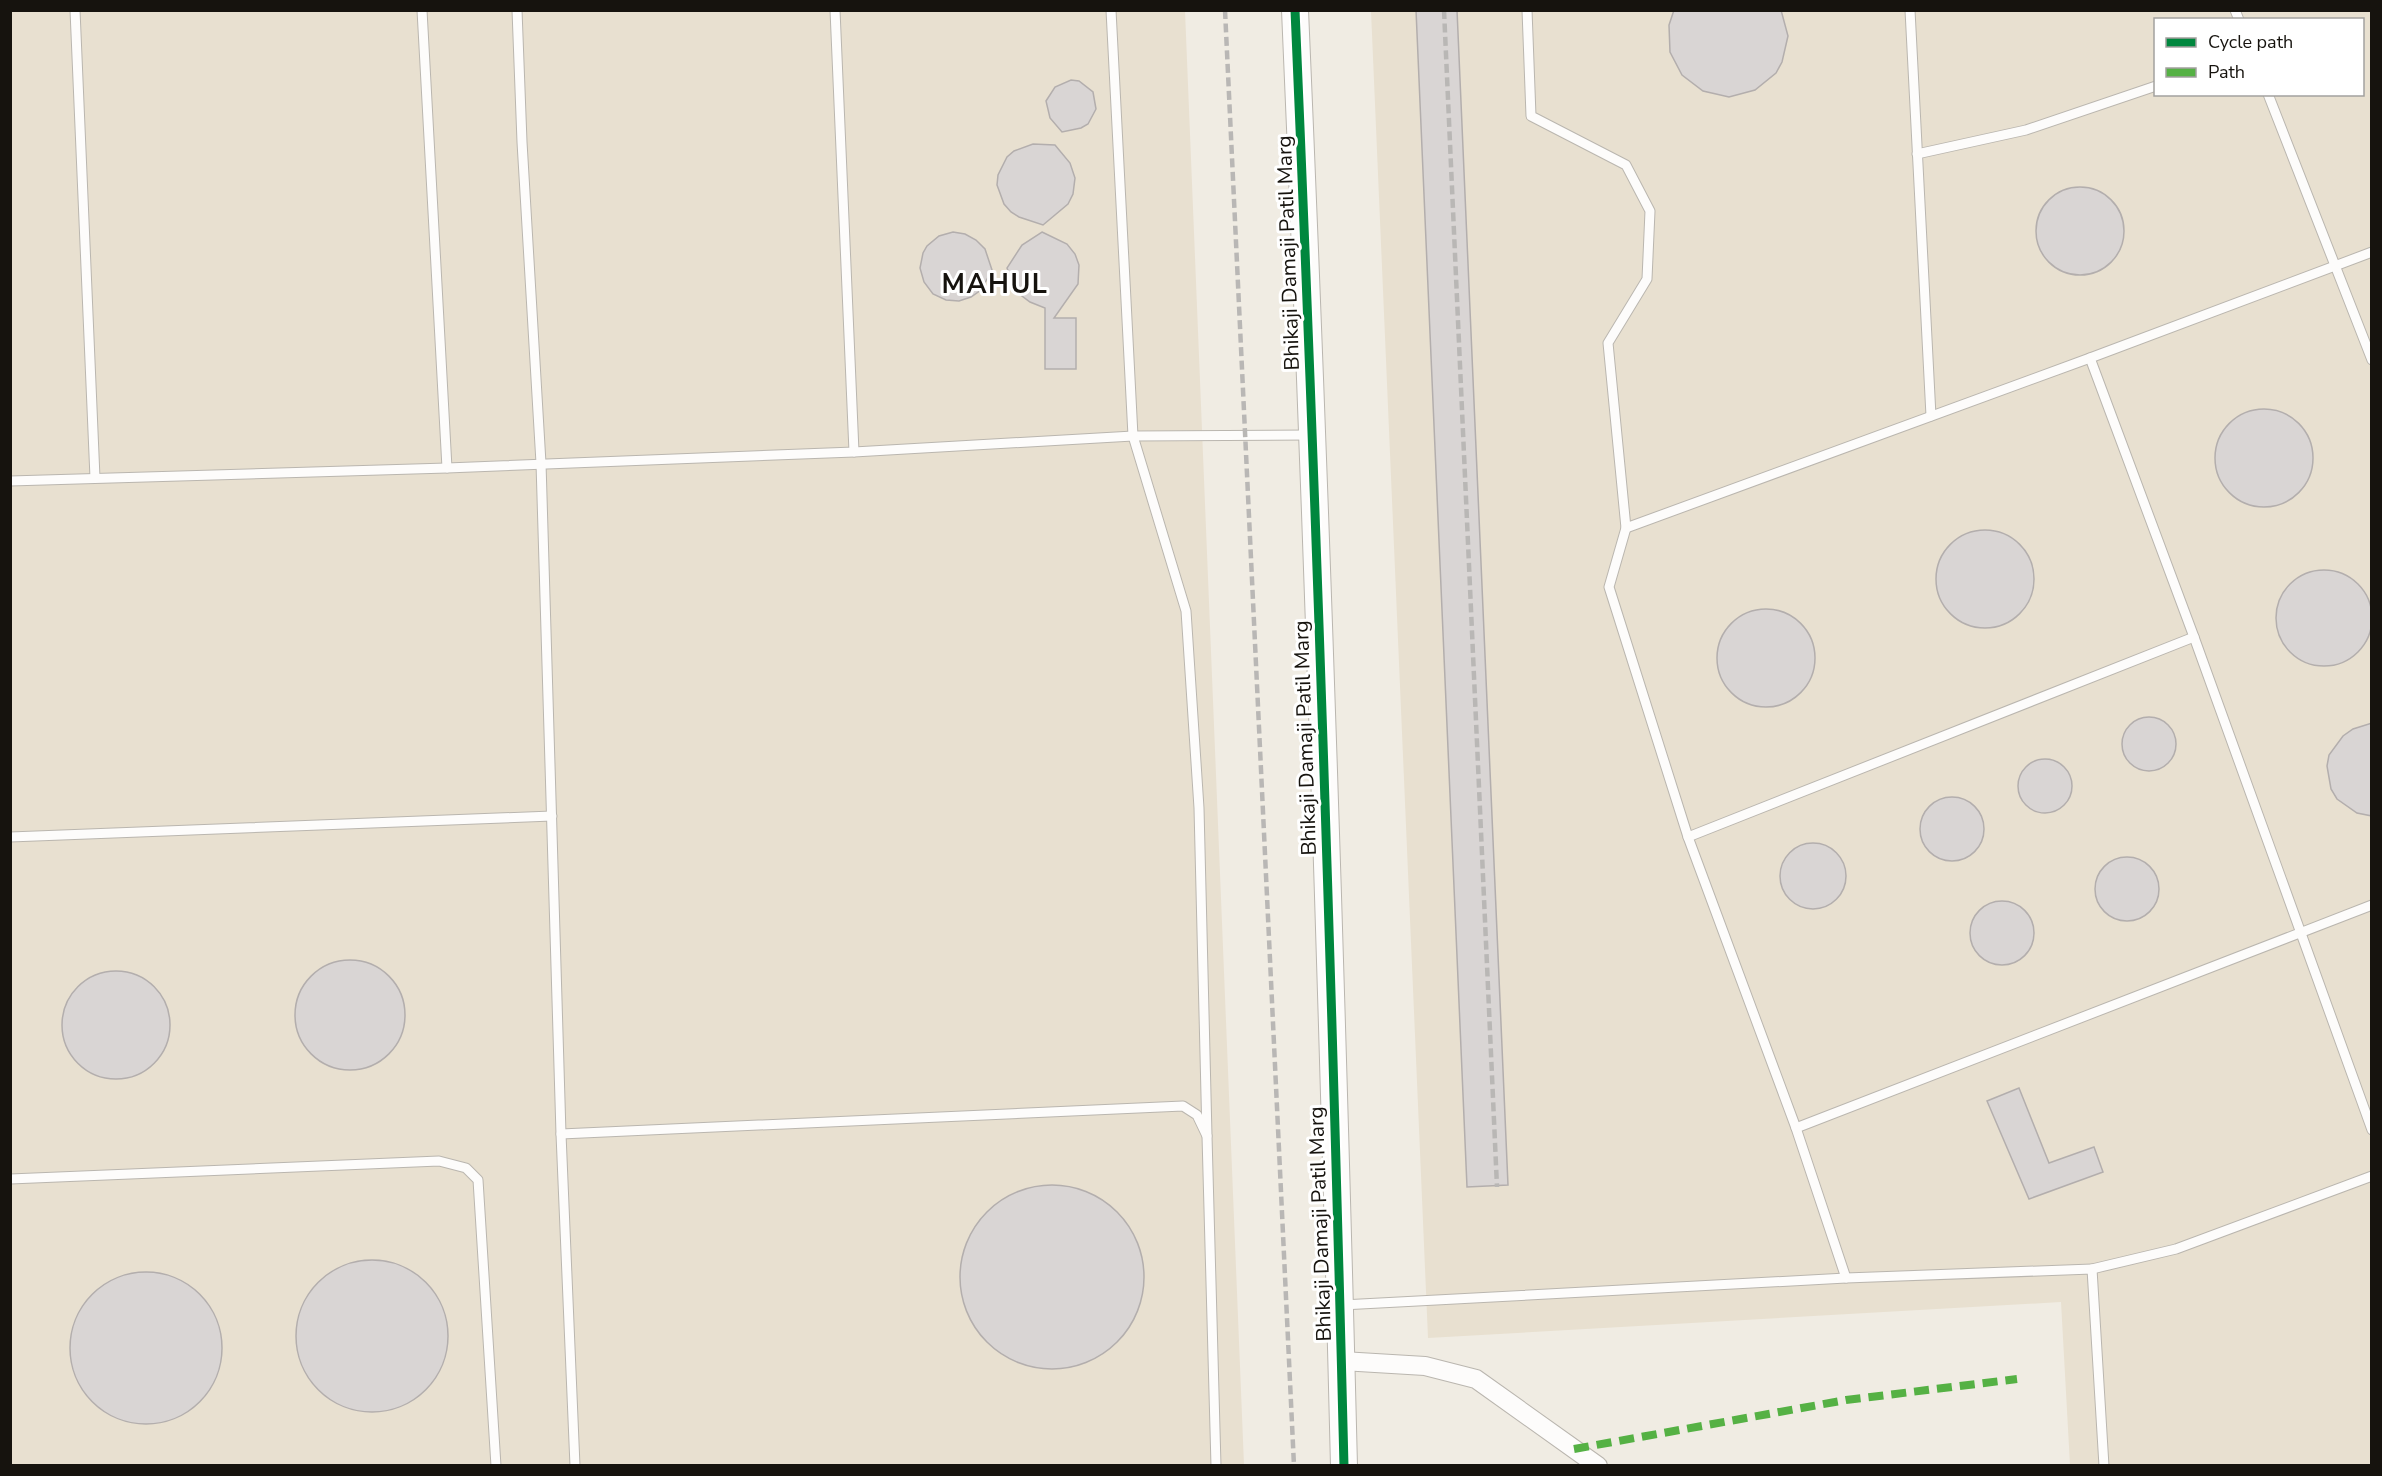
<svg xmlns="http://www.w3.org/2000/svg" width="2382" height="1476" viewBox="0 0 2382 1476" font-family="'Nunito Sans',sans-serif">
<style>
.built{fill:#e8e0d0;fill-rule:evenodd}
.building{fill:#d9d5d4;stroke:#b3aead;stroke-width:1.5}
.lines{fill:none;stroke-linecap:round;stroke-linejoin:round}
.lane-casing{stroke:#bab6af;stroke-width:11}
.street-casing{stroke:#bab6af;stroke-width:20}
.secondary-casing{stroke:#bab6af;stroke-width:28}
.lane{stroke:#fdfcfb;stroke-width:9}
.street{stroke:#fdfcfb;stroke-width:18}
.secondary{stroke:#fdfcfb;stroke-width:26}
.rail{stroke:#b9b7b5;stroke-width:4.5;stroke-dasharray:9 4.5;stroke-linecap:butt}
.quiet{stroke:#55b144;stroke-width:8;stroke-dasharray:15 8;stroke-linecap:butt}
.cycleway-casing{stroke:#fff;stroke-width:13}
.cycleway{stroke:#00873e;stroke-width:9}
.labels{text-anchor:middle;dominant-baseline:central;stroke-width:6;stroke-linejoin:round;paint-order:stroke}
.street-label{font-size:21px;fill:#16130e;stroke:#fff}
.district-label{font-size:27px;font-weight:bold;letter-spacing:1.5px;fill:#16130e;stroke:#fff}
</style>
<rect width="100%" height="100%" fill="#f0ece3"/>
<g class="built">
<path d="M10,11h1175l59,1454h-1233z"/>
<path d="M1371,11h1000v1454h-301l-9,-163 -633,36zM2156,20h206v74h-206z"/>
</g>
<g class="building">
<path d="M1416,10h41l51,1175 -41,2z"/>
<path d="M1674,10h107l7,26 -6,26 -6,11 -21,17 -26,7 -26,-6 -21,-16 -12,-23 -1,-27z"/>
<path d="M1071,80l8,1 14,11 3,17 -8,15 -7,4 -19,4 -12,-14 -4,-17 9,-14z"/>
<path d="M1033,144l22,1 15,18 5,15 -2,16 -5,10 -25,21 -24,-8 -8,-5 -7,-8 -7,-19 1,-10 9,-18 7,-6z"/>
<circle cx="2080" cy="231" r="44"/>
<path d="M953,232l12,2 11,6 9,9 7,21 -11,20 -10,7 -12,4 -13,-1 -13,-6 -9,-12 -4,-14 3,-15 4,-7 12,-10z"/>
<path d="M1042,232l25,12 8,10 4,11 -1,19 -24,34h22v51h-31v-61l-15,-6 -12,-9 -11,-25 15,-23z"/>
<circle cx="2264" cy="458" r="49"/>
<circle cx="1985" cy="579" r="49"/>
<circle cx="2324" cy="618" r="48"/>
<circle cx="1766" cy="658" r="49"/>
<circle cx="2149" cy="744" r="27"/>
<path d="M2372,723v93l-15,-3 -20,-14 -6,-10 -4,-23 2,-11 14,-19 10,-7z"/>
<circle cx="2045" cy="786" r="27"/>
<circle cx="1952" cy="829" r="32"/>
<circle cx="1813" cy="876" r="33"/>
<circle cx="2127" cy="889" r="32"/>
<circle cx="2002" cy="933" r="32"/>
<circle cx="350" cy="1015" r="55"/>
<circle cx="116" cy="1025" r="54"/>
<path d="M2019,1088l30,75 45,-16 9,25 -74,27 -42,-98z"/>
<circle cx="1052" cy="1277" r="92"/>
<circle cx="372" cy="1336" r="76"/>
<circle cx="146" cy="1348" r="76"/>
</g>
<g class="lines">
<defs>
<g id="lane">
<path d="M75,10l20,468"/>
<path d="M422,10l25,458"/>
<path d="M517,10l5,132 19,321 20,671 14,332"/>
<path d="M1111,10l22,426 53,175 13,197 8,328"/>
<path d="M1527,10l4,106 95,49 24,46 -3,68 -39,64 18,185 -17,59 79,250 108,291 50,150"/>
<path d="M1910,10l21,406"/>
<path d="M2235,10l4,10"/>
<path d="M2268,94l104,266"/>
<path d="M1917,154l109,-24 130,-44"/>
<path d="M2090,358l104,279 178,493"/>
<path d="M854,452l279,-16 177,-1"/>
<path d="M10,481l437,-13 407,-16 -19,-442"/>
<path d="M1626,528l464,-170 282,-106"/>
<path d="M10,837l542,-21"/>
<path d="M1688,837l506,-200"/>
<path d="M1796,1128l576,-223"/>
<path d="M561,1134l622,-28 14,9 10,21 9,330"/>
<path d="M10,1179l429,-18 27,7 12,12 18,286"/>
<path d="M2092,1269l84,-20 196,-73"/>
<path d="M1342,1305l504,-27 246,-9 12,197"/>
</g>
<path id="street" d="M1342,1361l83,5 51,13 122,87"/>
<path id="secondary" d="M1295,10c21,485 37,970 49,1456"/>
</defs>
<use href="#lane" class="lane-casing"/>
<use href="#street" class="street-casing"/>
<use href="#secondary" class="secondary-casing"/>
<use href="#lane" class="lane"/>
<use href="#street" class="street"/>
<use href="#secondary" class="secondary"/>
<g class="rail">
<path d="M1225,10l69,1456"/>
<path d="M1444,10l53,1177"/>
</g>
<path class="quiet" d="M1574,1449l272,-49 171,-21"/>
<defs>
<path id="cycleway" d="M1295,10c21,485 37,970 49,1456"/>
</defs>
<use href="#cycleway" class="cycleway-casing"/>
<use href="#cycleway" class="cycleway"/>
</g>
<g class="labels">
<g class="street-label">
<text transform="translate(1288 253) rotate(-92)">Bhikaji Damaji Patil Marg</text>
<text transform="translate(1305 738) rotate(-92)">Bhikaji Damaji Patil Marg</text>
<text transform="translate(1320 1224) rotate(-92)">Bhikaji Damaji Patil Marg</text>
</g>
<g class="district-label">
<text x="995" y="284">MAHUL</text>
</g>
</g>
<rect width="2382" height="1476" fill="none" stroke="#16130e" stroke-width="24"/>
<rect x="2154" y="18" width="210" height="78" fill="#ffffff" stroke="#a2a19f" stroke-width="1.5"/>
<rect x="2166" y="38" width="30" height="9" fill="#00873e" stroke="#a2a19f" stroke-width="1.5"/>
<text x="2208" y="48" font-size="18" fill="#16130e">Cycle path</text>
<rect x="2166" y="68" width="30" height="9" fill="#55b144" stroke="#a2a19f" stroke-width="1.5"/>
<text x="2208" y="78" font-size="18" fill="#16130e">Path</text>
</svg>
